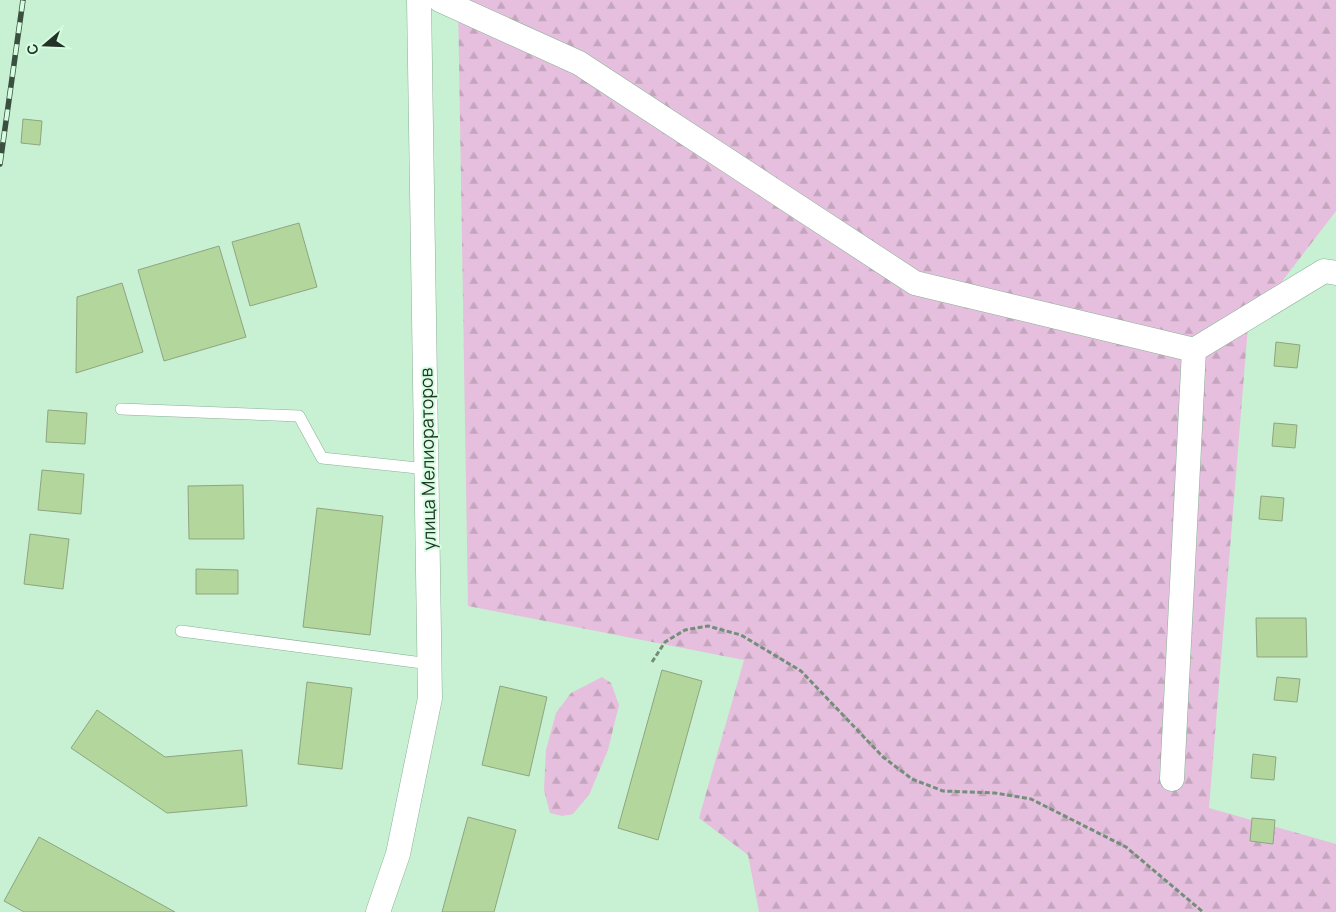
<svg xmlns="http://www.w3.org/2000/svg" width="1336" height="912" viewBox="0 0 1336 912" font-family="Manrope,sans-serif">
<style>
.forest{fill:url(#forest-firs)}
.building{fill:#b2d69b;stroke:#8ea580}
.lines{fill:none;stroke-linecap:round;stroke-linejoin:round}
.service-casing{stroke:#89b095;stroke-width:12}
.minor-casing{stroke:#89b095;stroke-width:25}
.path{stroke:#738f7b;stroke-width:3;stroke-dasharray:5 2.5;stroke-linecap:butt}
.service{stroke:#fff;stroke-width:11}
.minor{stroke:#fff;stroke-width:24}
.rail-casing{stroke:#3b4f41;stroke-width:5.5}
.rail{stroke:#d5fee0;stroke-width:4;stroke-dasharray:11;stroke-linecap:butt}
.labels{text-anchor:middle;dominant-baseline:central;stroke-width:4;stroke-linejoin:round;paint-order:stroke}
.street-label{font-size:18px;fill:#233328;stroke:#d5fee0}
</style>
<defs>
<pattern id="forest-firs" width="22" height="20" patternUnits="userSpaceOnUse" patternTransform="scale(1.25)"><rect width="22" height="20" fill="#e5bfdd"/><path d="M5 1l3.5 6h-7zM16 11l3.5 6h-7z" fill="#c4a5be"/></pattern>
</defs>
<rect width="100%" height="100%" fill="#c8f1d3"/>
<g class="forest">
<path d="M458,0h878v211l-88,115 -39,482 127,36v68h-577l-11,-57 -49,-37 45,-158 -276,-54z"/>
<path d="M602,677l9,6 8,22 -11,45 -19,45 -16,19 -11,2 -12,-3 -6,-23 2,-40 10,-37 15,-20z"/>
</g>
<g class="building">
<path d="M23,119l19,2 -2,24 -19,-2z"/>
<path d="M299,223l18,64 -67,19 -18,-64z"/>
<path d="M219,246l27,91 -82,24 -26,-91z"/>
<path d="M122,283l21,69 -67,21 1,-76z"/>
<path d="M1276,342l24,3 -3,23 -23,-2z"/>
<path d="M48,410l39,3 -2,31 -39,-2z"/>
<path d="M1274,423l23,2 -2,23 -23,-2z"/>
<path d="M42,470l42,4 -3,40 -43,-4z"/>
<path d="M243,485l1,54h-55l-1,-53z"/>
<path d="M1261,496l23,2 -2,23 -23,-2z"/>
<path d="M317,508l66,8 -13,119 -67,-8z"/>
<path d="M30,534l39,5 -6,50 -39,-5z"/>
<path d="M196,569l42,1v24h-42z"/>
<path d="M1256,618h50l1,39h-50z"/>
<path d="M662,670l40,11 -44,159 -40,-12z"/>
<path d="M1277,677l23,2 -3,23 -23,-2z"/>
<path d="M307,682l45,6 -10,81 -44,-5z"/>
<path d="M500,686l47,11 -18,79 -47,-11z"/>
<path d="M97,710l68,47 77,-7 5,56 -80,7 -96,-65z"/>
<path d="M1253,754l23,3 -2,23 -23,-2z"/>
<path d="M468,817l48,13 -22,82h-52z"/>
<path d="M1252,818l23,2 -2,24 -23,-3z"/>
<path d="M39,837l136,75h-151l-20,-11z"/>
</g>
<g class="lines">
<defs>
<g id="service">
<path d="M121,409l178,7 23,42 105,11"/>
<path d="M181,631l249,33"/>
</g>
<g id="minor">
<path d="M440,0l139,63 336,220 279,67 130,-79 12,2"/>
<path d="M1172,779l22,-429"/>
<path d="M378,912l20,-58 32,-156 -11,-698"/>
</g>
</defs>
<use href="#service" class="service-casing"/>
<use href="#minor" class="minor-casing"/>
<path class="path" d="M652,662l13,-20 20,-12 23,-4 33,9 60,36 82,86 29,22 31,12 52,2 36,6 95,48 77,65"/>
<use href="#service" class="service"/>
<use href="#minor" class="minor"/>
<defs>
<path id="rail" d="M0,164l23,-164"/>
</defs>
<use href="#rail" class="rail-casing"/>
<use href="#rail" class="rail"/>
</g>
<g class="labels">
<g class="street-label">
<text transform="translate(427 459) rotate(-91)">улица Мелиораторов</text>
</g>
</g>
<g transform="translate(45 45) rotate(251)" stroke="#d5fee0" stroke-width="4" paint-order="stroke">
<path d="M0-4L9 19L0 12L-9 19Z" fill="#233328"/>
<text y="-8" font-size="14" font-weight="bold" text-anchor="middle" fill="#233328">С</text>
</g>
</svg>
